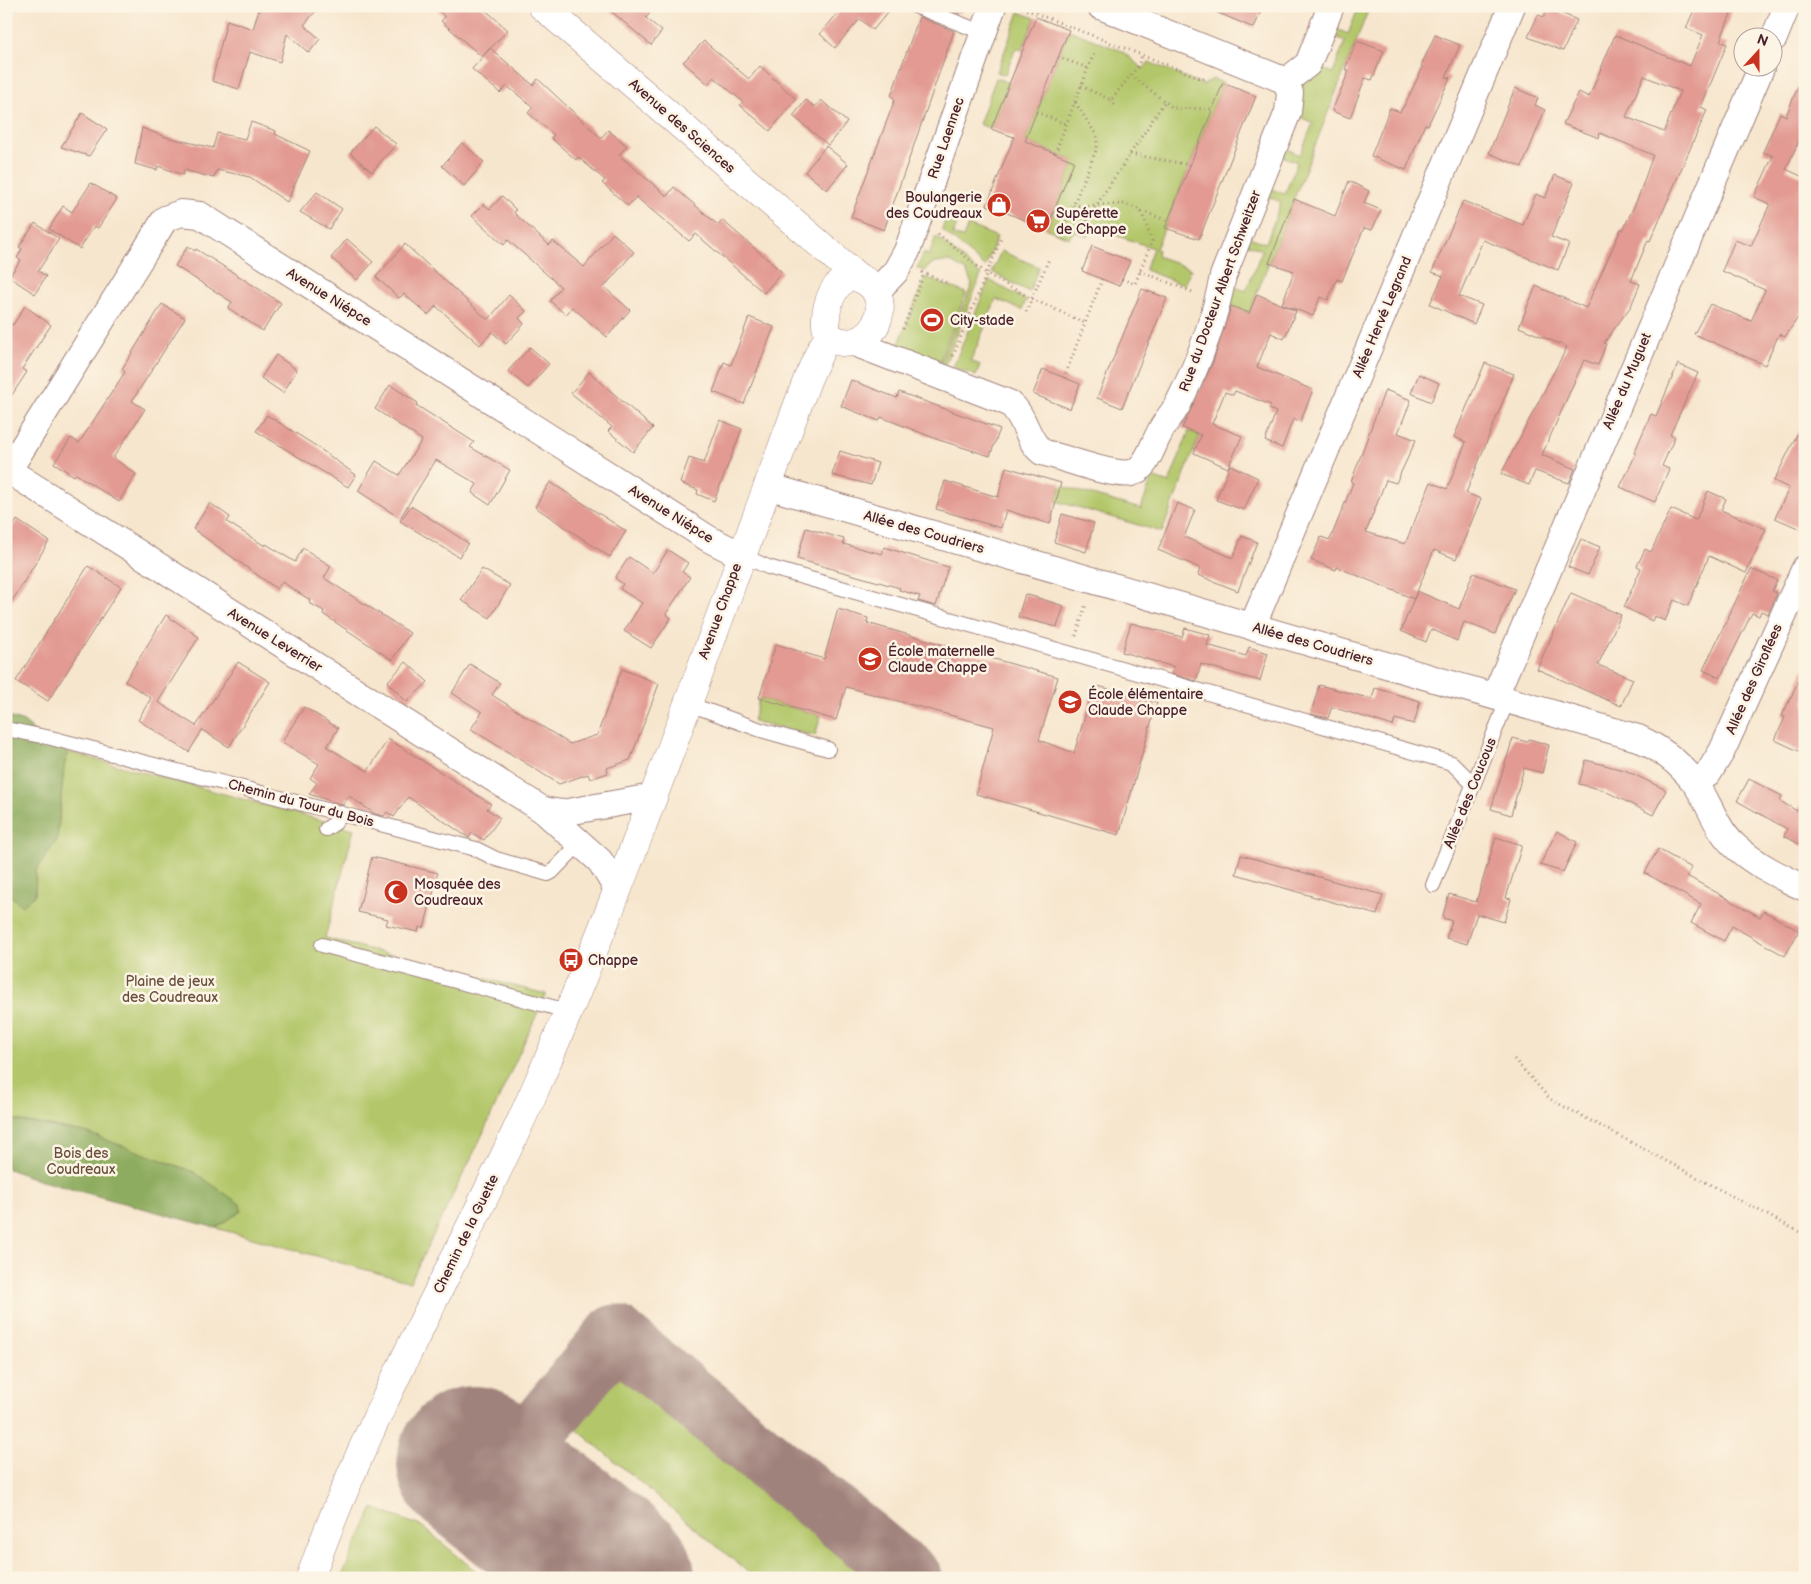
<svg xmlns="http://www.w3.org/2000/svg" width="1811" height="1584" viewBox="0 0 1811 1584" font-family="'Balsamiq Sans',sans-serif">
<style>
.green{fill:#b3c76b;stroke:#7e734b}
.forest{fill:#8eac5f;stroke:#6c6645}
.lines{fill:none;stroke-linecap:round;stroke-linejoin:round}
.taxiway{stroke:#a0827c;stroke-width:61}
.runway{stroke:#a0827c;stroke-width:154}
.building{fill:#e29a92;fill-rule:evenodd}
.lane-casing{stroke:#a0827c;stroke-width:16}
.street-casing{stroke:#a0827c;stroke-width:28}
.secondary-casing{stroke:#a0827c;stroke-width:29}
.path{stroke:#a0827c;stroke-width:3;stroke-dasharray:1 4;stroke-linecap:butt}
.lane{stroke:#fff;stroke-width:14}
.street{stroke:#fff;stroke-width:26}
.secondary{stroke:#fff;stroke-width:28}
.labels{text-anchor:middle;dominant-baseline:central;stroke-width:5;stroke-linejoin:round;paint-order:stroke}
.street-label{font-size:14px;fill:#4a1f2b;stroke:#fcf5e5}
.poi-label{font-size:14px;fill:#4a1f2b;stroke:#fcf5e5;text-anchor:start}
.park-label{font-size:14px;fill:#6a513e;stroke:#fcf5e5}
</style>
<rect width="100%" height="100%" fill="#fcf5e5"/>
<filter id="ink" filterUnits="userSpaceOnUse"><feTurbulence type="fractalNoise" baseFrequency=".02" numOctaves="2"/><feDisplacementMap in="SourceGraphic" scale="10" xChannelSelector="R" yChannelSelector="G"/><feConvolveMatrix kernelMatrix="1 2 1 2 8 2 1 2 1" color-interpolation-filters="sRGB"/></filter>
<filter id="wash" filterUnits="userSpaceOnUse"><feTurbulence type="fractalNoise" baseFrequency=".0096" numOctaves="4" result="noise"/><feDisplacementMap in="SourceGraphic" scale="20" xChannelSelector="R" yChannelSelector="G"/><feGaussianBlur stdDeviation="1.12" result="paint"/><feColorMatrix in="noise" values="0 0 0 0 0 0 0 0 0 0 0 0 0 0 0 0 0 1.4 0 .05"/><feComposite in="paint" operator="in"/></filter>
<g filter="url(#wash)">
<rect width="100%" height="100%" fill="#f7e6ce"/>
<g class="green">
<path d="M1359,6h11l-121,307 -18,-7 -1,-21 16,6 16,-41 -15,-6 2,-7 17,6 15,-41 -15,-6 3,-8 16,6 12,-32 -15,-6 3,-8 15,7 13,-32 -15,-7 1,-28 18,-21 16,6 12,-32 -15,-6 2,-8 16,7z"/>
<path d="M1019,12l16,6 -13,32 -6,-2 -11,27 -8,-3z"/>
<path d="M1069,30l53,21 21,18 6,-7 54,23 10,-6 10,4 -67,166 2,1 -1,6 34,13 -7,16 -39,-15 8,-22 -60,-21 -5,10 -14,-6 -5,7 -22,-9 27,-68 -49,-20z"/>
<path d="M996,78l14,5 -19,46 -12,-5z"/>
<path d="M946,217l12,4 -5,14 10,3 5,-13 29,12 -12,30 -43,-37z"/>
<path d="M936,236l45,39 -39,96 -2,-6 32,-81 -6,-13 -17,-10 -17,3 -8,7 -7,-3 7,-15 5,2z"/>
<path d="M1001,251l38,16 -10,25 -37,-20z"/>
<path d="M925,277l41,16 -27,70 -41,-17z"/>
<path d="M989,280l37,20 -4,10 -26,-11 -25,62 9,4 -4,11 -23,-9z"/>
<path d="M1189,431l11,4 -38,97 -106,-31 5,-15 80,23 11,-32 17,6z"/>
<path d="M759,698l62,18 -6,20 -62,-15z"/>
<path d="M68,752l286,77 -29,109 221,56 -67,148 -69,140 -194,-54 25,-17 -1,-6 -155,-73 -70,-12 -9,-5v-232l4,12h25l1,-25 21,-30 7,-73z"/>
<path d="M615,1359l264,219h-124l-192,-160z"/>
<path d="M373,1508l50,19 61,51h-143z"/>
</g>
<g class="forest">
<path d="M6,716l18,6 20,18 24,12 -4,15 -7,73 -21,30 -1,25 -13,11 -12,-11 -4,-12z"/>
<path d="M6,1115l9,5 70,12 109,40 46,32 1,7 -25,17 -178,-48 -32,-12z"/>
</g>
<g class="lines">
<path class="taxiway" d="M497,1480l118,-145 297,243"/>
<path class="runway" d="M474,1463l144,115"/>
</g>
<g id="blocks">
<g class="building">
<path d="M260,6h60l-16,19 16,14 -11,14 -22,-19 -7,28 -30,-10 -11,37 -27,-8 15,-61 26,9z"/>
<path d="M434,6h47l27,24 -26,27 -41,-36 4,-4z"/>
<path d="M605,6h51l-10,12 16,13 -11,14z"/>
<path d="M844,6h49l-20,24 -13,-11 -25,29 -15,-14z"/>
<path d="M940,6h23l-3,8z"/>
<path d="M1202,6h61l-9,22z"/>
<path d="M1696,6h38l-14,35 7,3 -26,63 6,3 -57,131 -2,-1 -17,41 9,3 -9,22 -27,37 2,1 -8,21 -14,-5 -42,95 33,14 -6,14 -34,-12 -6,14 -28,-11 66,-127 -48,-20 17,-41 50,22 35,-79 2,1 15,-32 15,-43 -53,-22 -1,5 -36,-14 16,-32 10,5 26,-62 75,31 13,-31 -17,-7zM1644,76l36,15 -16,41 -38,-15z"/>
<path d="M1548,7l29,13 -14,31 -35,-14 10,-22 6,2z"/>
<path d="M919,17l35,14 -70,199 -33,-13 44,-118 -4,-3z"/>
<path d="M1036,17l33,13 -44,111 49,20 -27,68 -60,-24 27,-68 -23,-8z"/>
<path d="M1435,35l25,10 -14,32 4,1 -22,47 -3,-1 -19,46 -35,-14 19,-48 10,4 5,-8 18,-37 -2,-1z"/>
<path d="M704,41l45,38 11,-13 36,33 -26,32 -30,-26 3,-3 -29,-25 -6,7 -25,-22z"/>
<path d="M1357,41l27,10 -12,29 -7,-2 -15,40 -18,-7 17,-40 -4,-2z"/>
<path d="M490,48l43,37 5,-6 63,59 7,-8 19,16 -8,9 48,41 7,-9 44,38 4,-5 60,52 -18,21 -68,-59 -7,7 -53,-44 -8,9 -26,-23 3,-3 -27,-23 -2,3 -25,-22 3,-3 -26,-22 5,-6 -26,-21 -7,7 -28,-24z"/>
<path d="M1804,72l1,56 -19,41 19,9v129l-20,30 -6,-3 -14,31 -71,-31 16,-30 41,17 14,-31 -43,-19 13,-31 16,6 19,-42 -16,-7 19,-41 -10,-4 17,-39 6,3z"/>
<path d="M1223,83l33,13 -57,143 -34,-11z"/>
<path d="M1515,88l23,10 -3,7 10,5 -23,57 -33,-14z"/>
<path d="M806,100l9,7 6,-7 26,22 -19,23 -35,-29z"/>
<path d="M82,113l25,16 -18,27 -28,-9z"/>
<path d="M251,122l25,9 -1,3 35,17 -23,51 -37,-25 -33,-7 -3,8 -30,-8 -1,5 -25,-9 -1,4 -22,-6 7,-36 24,9 47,11 4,-15 28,6z"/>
<path d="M374,126l22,18 -24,28 -22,-19z"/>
<path d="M462,143l22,19 -20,24 -22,-20z"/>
<path d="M826,146l22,18 -21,26 -22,-18z"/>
<path d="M1555,175l19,8 -23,54 18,7 -11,26 -75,-30 -24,56 23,9 -8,19 -44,-20 13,-28 -11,-4 31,-71 60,24 13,-31 9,4z"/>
<path d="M1349,181l20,10 -5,12 17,7 -9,20 -8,-2 -22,53 -5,-2 -9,21 -8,-3 -7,19 -31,-12 12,-33 -25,-8 25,-64 41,17z"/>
<path d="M91,183l26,16 -19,29 -4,-2 -14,23 -31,-20 14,-23 9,6z"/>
<path d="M317,192l25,17 -13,20 -29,-17z"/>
<path d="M502,196l14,14 -2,3 35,32 4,-4 31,26 29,-34 21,19 -30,35 26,23 -23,27 -35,-30 -6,8 -16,-14 11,-14 -53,-47 -4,5 -32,-29 12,-12 6,5z"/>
<path d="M35,223l24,16 -21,32 8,5 -11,18 -26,-17 12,-17 -4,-2 5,-9 -3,-2z"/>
<path d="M347,239l26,23 -16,18 -26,-22z"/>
<path d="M405,244l83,76 21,-25 17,16 -7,7 5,6 -18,20 -14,-12 -12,13 -44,-39 -8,9 -24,-21 -5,4 -23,-21z"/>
<path d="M188,246l7,5 1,-2 85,54 -18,28 -35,-23 4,-6 -57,-36z"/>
<path d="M1092,246l38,15 -11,25 -37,-15z"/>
<path d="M1142,289l25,9 -45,110 -25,-10z"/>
<path d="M1257,294l39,17 -12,28 -13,-6 -14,34 56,23 -13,32 -7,-3 -11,29 -17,-7 11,-29 -7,-3 2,-4 -36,-14 -2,4 -8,-3 -13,32 30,12 -14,32 -34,-15 7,-18 -19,-7 31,-66 18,-56 18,7z"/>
<path d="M162,304l23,14 -53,83 13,8 -32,49 23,16 -17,28 -43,-28 -2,2 -20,-13 17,-25 8,5 46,-71 -3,-3z"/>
<path d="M25,306l26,19 -29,44 5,3 -21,32v-84l7,5z"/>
<path d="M749,317l25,10 -30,77 -31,-12 11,-30 7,3z"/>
<path d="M530,347l19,17 -21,24 -20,-17z"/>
<path d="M276,355l21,15 -14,23 -22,-15z"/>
<path d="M1485,363l29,11 -48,119 15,6 -25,60 -22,-9 -20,49 -77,-32 -1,3 -25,-10 10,-23 9,3 23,-57 -2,-1 34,-92 26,10 -13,33 18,7 -20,43 -10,-3 -20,52 39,12 26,-62 16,7 19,-47 -12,-5z"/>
<path d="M1678,364l20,9 -28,62 5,2 -13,29 7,3 -14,33 -35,-15 16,-33 -2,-1 17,-39 5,2z"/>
<path d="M1043,369l37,15 -10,25 -37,-15z"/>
<path d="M589,372l64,56 -20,24 -25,-21 4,-4 -41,-34z"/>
<path d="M1419,374l20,9 -8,19 -20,-9z"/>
<path d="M851,380l46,18 2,-6 101,37 -10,27 -51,-16 -58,-23 -2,4 -38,-15z"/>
<path d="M390,385l28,18 -2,2 58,37 -4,5 40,23 -20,35 -18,-12 5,-9 -41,-24 -36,58 -42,-27 18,-30 23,14 23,-35 -47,-31z"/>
<path d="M267,415l49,31 40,29 -8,12 -92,-56z"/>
<path d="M1805,418v113l-30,-13 14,-30 -15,-7z"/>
<path d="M720,420l22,9 -28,72 -17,-7 1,-4 -18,-7 9,-25 15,5z"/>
<path d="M840,451l38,12 -7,22 -39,-10z"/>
<path d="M1230,465l28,13 -14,32 -28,-10z"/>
<path d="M1006,467l55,16 -11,41 -44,-14 -5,18 -65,-19 9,-28 53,16z"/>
<path d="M550,482l76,49 -16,26 -75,-50z"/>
<path d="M1708,491l18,8 -5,11 45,19 -20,44 -37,-17 -21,50 -14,-6 -9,21 -11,-5 -2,5 -28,-14 17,-39 -4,-2 8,-17 6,3 20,-43 25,11z"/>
<path d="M210,503l20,14 -3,5 38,24 1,-2 29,18 8,-14 28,18 -7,12 86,55 -18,27 -69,-46 1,-3 -15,-8 1,-3 -28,-18 -5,7 -84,-60z"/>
<path d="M1177,503l18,7 -11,27 49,21 9,-22 15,6 -19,49 -40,-16 2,-7 -42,-18z"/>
<path d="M411,506l57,37 -9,14 -59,-36z"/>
<path d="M1062,514l32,9 -8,29 -32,-10z"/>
<path d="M17,520l32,21 -43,70v-74z"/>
<path d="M806,528l38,11 -1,5 39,10 2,-7 64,20 -12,39 -18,-5 2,-5 -21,-6 1,-2 -103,-29z"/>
<path d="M1581,539l19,8 -12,28 -20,-8z"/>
<path d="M668,550l20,13 -6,9 8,5 -24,37 5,4 -20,30 -27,-17 18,-28 -22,-14 3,-5 -8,-6 14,-21 24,16z"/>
<path d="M88,566l33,21 -73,114 -32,-20z"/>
<path d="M482,569l28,16 -20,33 -29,-18z"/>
<path d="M1751,569l26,11 -5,11 5,2 -9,21 -7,-3 -2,5 -7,-3 -32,65 -17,-8z"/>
<path d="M1473,573l42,16 -20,45 -31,-12 -7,19 -26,-12 -5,13 -25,-11 16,-40 42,18z"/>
<path d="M1571,593l50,22 -23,50 35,14 -12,27 -84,-37z"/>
<path d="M1025,594l39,12 -7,21 -39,-10z"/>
<path d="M838,609l30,9 -1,5 191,54 -19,63 35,13 20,-68 63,17 -38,133 -143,-41 18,-67 -148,-40 -10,33 -77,-22 17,-54 48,15z"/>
<path d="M166,615l33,22 -41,65 38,24 42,-64 32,20 -41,65 -27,-17 -13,22 -51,-32 13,-22 -26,-17z"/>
<path d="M1131,623l51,14 3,-9 25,7 -3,10 39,11 3,-9 19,6 -8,28 -59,-17 -5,17 -25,-7 3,-7 -52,-15z"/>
<path d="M406,662l22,20 -21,20 -20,-20z"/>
<path d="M470,664l30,19 -8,12 78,49 27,-9 25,-66 37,15 -29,76 -23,8 1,5 -18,6 -2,-5 -29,10 -88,-55 11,-17 -30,-19z"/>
<path d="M1805,667v87l-30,-14 10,-23 -3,-1z"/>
<path d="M1319,685l53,14 3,-11 45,13 -6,23 -19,-5 -2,7 -61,-19 -4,11 -17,-4z"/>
<path d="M304,707l34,21 -11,19 41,24 20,-32 103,65 -4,5 13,9 -16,22 -12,-7 -3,5 -61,-41 -14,20 -7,-5 -3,4 -9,-2 -26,-18 -6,9 -34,-11 8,-11 -7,-5 9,-14 -37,-22z"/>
<path d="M1513,738l14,4 2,-3 20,6 -7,28 -18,-5 -13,47 -20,-6z"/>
<path d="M1586,760l41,11 39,19 -13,25 -50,-25 -24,-6z"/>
<path d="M1749,779l33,17 -2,5 17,10 8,-14v50l-21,-11 3,-7 -50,-28z"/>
<path d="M1557,831l20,11 -14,30 -23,-7z"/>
<path d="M1496,837l26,8 -16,53 5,1 -7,23 -27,-8 -10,30 -21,-6 6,-17 -9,-3v-3l6,-21 27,8z"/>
<path d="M1658,849l34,19 -5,8 73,41 4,-6 35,20 -14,25 -53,-30 -8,15 -33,-18 10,-19 -56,-31z"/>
<path d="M1241,855l142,40 -6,20 -141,-41z"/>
<path d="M372,857l66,16 -6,16 2,1 -10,38 -5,-1 -1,5 -32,-7 2,-6 -30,-7z"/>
</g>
</g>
</g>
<g filter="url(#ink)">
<use href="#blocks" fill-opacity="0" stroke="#a0827c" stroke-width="1"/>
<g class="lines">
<defs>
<g id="lane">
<path d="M915,6l69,27"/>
<path d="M741,555l27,12 684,196 21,21"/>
<path d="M686,703l75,27 67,19"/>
<path d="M6,729l45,9 425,111 20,10 52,15 4,-2 29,-30"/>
<path d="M326,829l9,-6 5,-10"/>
<path d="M1433,885l74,-184"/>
<path d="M322,945l245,66"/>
</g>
<g id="street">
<path d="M1100,6l186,75"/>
<path d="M1774,38l13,-32"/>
<path d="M1286,81l22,-17 23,-58"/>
<path d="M877,291l19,-20 11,-20 86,-245"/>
<path d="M854,343l155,60c16,11 17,37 33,49 20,5 71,25 89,21 16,-4 21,-27 28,-39 5,-12 15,-21 20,-32 19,-38 36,-84 44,-126l65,-164 2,-19 -4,-12"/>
<path d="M6,469l537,341 57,51 17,28"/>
<path d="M8,471l157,-252 16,-6 19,2 509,324 32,16"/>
<path d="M767,486l871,252c21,10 43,26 57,45 15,20 21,47 41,64 20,18 45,30 69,41"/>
<path d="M1252,627l260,-621"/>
<path d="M1495,696l266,-628"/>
<path d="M1695,782l13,-8 14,-23 83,-183"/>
<path d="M543,810l19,3 90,-16"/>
</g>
<g id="secondary">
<path d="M542,6l317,272"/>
<path d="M850,276c53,7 28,88 -21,61 -8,-20 0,-51 21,-61z"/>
<path d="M310,1578c61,-171 154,-327 227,-493 101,-230 182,-472 271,-707l13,-29 8,-12"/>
</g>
</defs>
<use href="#lane" class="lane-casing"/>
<use href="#street" class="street-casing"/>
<use href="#secondary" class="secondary-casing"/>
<g class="path">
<path d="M1017,6l186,73 4,-3"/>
<path d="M1294,6l2,1"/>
<path d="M1058,57l30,11"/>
<path d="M1131,75l42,33 39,1"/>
<path d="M1081,86l30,14 27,-34 4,-11"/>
<path d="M1111,100l5,7"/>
<path d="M1036,112l30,12"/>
<path d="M1055,153l39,-100"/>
<path d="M1130,154l60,11"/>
<path d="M1073,206l52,-2 43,17"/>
<path d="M1078,233l87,-132"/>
<path d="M938,234l49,40 45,25 53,24"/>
<path d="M1061,235l36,-87v-12l-22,-34"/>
<path d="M1140,271l55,22"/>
<path d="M922,272l25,11 -1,2"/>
<path d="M1122,279l13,5 17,-43 -11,-30"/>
<path d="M1026,312l23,-53"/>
<path d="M903,329l20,-53"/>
<path d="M953,356l48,-117"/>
<path d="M1064,378l38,-99"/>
<path d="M1076,636l10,-32"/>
<path d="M1514,1059l36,40 255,136"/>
</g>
<use href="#lane" class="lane"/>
<use href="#street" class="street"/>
<use href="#secondary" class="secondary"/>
</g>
</g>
<defs>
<symbol id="shop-disc" viewBox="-11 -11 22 22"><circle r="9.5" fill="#c8321e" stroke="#fcf5e5"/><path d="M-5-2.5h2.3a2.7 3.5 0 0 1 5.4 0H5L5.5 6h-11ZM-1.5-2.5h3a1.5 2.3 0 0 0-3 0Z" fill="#fff"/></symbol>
<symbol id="supermarket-disc" viewBox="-11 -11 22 22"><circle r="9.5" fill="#c8321e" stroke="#fcf5e5"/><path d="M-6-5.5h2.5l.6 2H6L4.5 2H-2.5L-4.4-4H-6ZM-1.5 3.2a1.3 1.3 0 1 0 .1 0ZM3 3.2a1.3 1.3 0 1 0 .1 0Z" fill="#fff"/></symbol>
<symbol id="stadium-disc" viewBox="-11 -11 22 22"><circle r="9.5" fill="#c8321e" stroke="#fcf5e5"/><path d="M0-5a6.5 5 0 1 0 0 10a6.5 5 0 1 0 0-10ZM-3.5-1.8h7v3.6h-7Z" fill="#fff"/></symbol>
<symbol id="school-disc" viewBox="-11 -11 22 22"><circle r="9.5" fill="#c8321e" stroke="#fcf5e5"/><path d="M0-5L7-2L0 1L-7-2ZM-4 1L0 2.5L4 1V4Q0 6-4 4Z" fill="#fff"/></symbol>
<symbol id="mosque-disc" viewBox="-11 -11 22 22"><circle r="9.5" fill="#c8321e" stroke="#fcf5e5"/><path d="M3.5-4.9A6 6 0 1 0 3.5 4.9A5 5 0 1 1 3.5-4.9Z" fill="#fff"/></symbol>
<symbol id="bus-disc" viewBox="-11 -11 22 22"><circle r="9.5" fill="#c8321e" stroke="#fcf5e5"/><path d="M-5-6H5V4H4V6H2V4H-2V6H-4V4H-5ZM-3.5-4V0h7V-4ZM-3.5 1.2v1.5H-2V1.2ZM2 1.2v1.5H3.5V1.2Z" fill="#fff"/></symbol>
</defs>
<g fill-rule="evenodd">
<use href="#shop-disc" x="985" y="191" width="28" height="28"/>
<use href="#supermarket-disc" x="1024" y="207" width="28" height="28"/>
<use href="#stadium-disc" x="918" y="306" width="28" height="28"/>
<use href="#school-disc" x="856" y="645" width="28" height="28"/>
<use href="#school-disc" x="1056" y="688" width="28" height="28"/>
<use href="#mosque-disc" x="382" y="878" width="28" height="28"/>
<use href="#bus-disc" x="557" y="946" width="28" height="28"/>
</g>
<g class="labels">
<g class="street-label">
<text transform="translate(682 126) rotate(41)">Avenue des Sciences</text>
<text transform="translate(946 138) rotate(-71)">Rue Laennec</text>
<text transform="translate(1220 291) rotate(-70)">Rue du Docteur Albert Schweitzer</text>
<text transform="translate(329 297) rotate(32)">Avenue Niépce</text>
<text transform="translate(1382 317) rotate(-67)">Allée Hervé Legrand</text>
<text transform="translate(1627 381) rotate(-67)">Allée du Muguet</text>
<text transform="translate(671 514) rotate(32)">Avenue Niépce</text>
<text transform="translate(924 532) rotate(16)">Allée des Coudriers</text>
<text transform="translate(720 611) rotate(-70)">Avenue Chappe</text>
<text transform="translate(275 640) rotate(32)">Avenue Leverrier</text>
<text transform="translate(1313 644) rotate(16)">Allée des Coudriers</text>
<text transform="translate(1754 679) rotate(-66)">Allée des Giroflées</text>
<text transform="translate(1470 793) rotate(-68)">Allée des Coucous</text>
<text transform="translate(301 803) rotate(15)">Chemin du Tour du Bois</text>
<text transform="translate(466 1234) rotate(-64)">Chemin de la Guette</text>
</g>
<g class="poi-label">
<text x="982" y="197" text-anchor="end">Boulangerie<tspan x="982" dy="16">des Coudreaux</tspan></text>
<text x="1056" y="213">Supérette<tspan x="1056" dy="16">de Chappe</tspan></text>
<text x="950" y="320">City-stade</text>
<text x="888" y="651">École maternelle<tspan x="888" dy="16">Claude Chappe</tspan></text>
<text x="1088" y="694">École élémentaire<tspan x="1088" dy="16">Claude Chappe</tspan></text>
<text x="414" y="884">Mosquée des<tspan x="414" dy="16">Coudreaux</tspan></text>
<text x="588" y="960">Chappe</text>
</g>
<g class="park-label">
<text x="170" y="981">Plaine de jeux<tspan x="170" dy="16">des Coudreaux</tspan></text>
<text x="81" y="1153">Bois des<tspan x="81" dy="16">Coudreaux</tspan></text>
</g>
</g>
<rect width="1811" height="1584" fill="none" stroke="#fcf5e5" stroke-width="25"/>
<g transform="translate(1758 52) rotate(21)"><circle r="24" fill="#fcf5e5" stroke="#b59f9b"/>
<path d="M0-4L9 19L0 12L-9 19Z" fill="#c8321e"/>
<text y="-8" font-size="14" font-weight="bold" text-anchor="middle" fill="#4a1f2b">N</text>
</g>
</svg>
